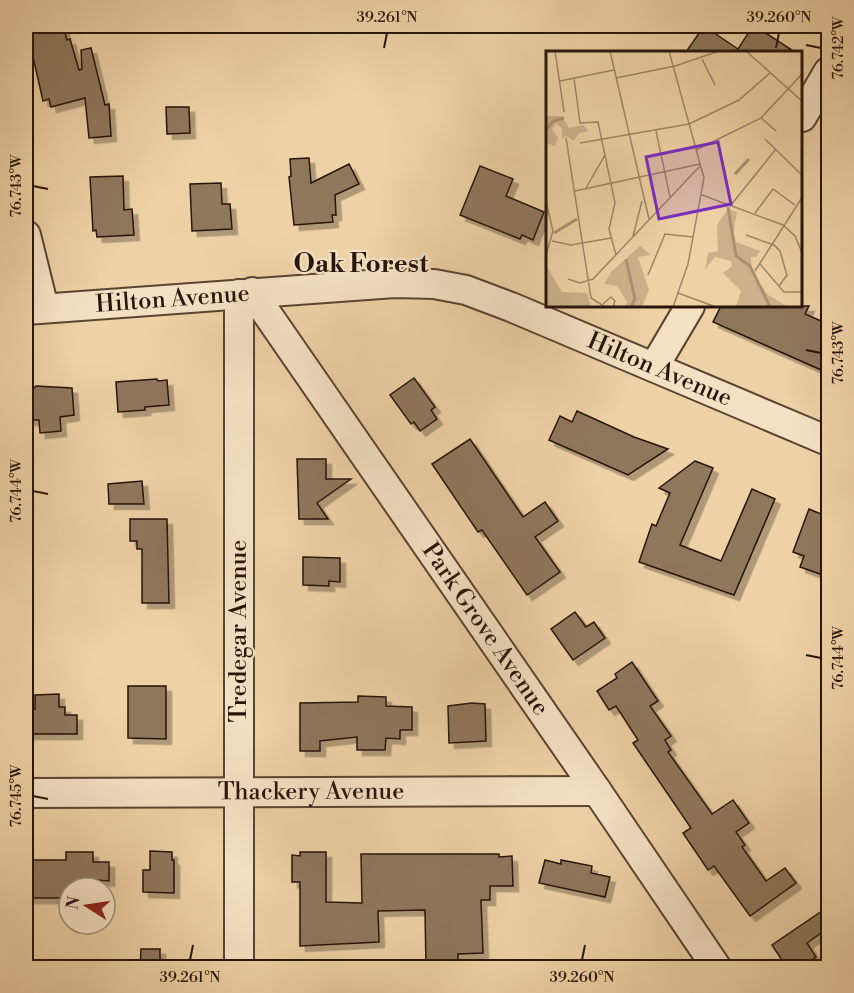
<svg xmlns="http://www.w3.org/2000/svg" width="854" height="993" viewBox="0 0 854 993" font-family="'Libre Bodoni',serif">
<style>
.building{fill:#8f775b;stroke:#28150a;stroke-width:1.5;filter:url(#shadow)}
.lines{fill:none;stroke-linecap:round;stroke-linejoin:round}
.minor-casing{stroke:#5a4431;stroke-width:32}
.minor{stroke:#f4e1c4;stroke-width:28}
.ticks{fill:none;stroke:#28150a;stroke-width:2}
.labels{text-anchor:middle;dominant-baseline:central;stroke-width:4.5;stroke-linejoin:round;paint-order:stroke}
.street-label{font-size:24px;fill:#28150a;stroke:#f4e1c4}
.neighbourhood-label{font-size:26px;font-weight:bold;fill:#28150a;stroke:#f4e1c4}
.inset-river{fill:none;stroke:#ab9170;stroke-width:3}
.inset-road{fill:none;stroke:#9f8667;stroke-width:1.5}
.view{fill:#7b2cbf;fill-opacity:0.15;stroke:#7b2cbf;stroke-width:3}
.inset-edge{fill:none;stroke:#28150a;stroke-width:3}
.neatline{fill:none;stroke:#28150a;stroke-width:2}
.ticks-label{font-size:15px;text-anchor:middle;fill:#28150a}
</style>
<defs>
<filter id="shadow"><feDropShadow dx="5.5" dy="5.5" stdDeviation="0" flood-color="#0004"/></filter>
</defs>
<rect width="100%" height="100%" fill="#eed1a5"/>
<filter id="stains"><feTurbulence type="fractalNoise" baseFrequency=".00333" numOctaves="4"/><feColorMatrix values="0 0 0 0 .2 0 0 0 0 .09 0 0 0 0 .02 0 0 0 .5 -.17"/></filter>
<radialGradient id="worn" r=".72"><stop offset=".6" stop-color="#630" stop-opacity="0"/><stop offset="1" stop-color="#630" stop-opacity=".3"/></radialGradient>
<g class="building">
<path d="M26,26h37l4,14 3,-1 9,31 3,-1 -1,-19 10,-2 14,57 4,-1 2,32 -22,2 -4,-40 -34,9 -2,-8 -6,2z"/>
<path d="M704,26l34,23 15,-23h2l40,26h-109z"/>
<path d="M166,107h23l1,26 -23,1z"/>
<path d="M309,158l2,25 38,-19 10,20 -24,11 1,20h-4l1,7 -39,3 -5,-48 2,-1 -1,-17z"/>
<path d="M480,166l33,13 -7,17 38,16 -11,28 -11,-5 -2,4 -60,-24z"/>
<path d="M123,176l1,34 8,-1 2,26 -37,2 -1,-7 -3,1 -3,-54z"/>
<path d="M221,183l1,21h8l2,25 -40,2 -2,-47z"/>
<path d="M721,306h88l-4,8 23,10v49l-115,-51z"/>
<path d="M414,378l21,29 -4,3 6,9 -17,12 -6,-9 -3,2 -21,-29z"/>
<path d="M157,379l1,2 9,-1 2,25 -24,2v3l-27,2 -2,-30z"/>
<path d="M36,386l36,2 2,27 -14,2 1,14 -21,2 -1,-13h-13v-30h6z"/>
<path d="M577,411l57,26 34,12 -40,26 -79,-35 11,-24 12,6z"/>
<path d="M470,439l53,78 22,-15 13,19 -23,16 25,35 -33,23 -45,-65 -4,2 -46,-68z"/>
<path d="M297,459h29v20h25l-34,24 11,16h-29z"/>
<path d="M695,461l18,7 -33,77 41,16 31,-72 23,10 -41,96 -95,-33 13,-38 4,2 14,-33 -11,-5z"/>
<path d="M142,481l2,23h-35l-1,-20z"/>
<path d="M809,509l19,8v45l-5,13 -23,-8 4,-11 -11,-4z"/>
<path d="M130,519h37l2,84h-27v-54h-5v-8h-7z"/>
<path d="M303,557l37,1v24l-11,-1v5l-26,-1z"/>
<path d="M575,612l11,15 8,-5 11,16 -32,22 -22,-31z"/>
<path d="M632,662l26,39 -8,5 21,30 -6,4 6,10 -3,2 44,62 21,-14 16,23 -13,9 9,13 -3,2 24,34 19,-13 11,15 -46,33 -36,-50 -6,4 -25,-37 8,-5 -58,-85 5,-3 -22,-34 -7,4 -12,-19 20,-13 -2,-4z"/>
<path d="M128,686h38v53l-38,-1z"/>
<path d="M59,694v13h6v8h12v19h-51v-25h9v-14z"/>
<path d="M358,696l28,1v9l26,1v23h-12v9l-14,-1 -1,12h-28v-13l-37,4v10h-20v-48l58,-1z"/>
<path d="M472,703l13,1 1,37 -37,2 -1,-37z"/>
<path d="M150,851l22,1v8h2v33l-31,-1v-22h7z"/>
<path d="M66,852h27v10h16v19l-12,-1v8h-28v10h-43v-38h40z"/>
<path d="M300,852h26v50l36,1 -1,-49h138v3l13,-1 1,30h-23v14h-9l2,53 -25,1v13l-32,1 -1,-58 -47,1 1,31 -79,4v-64h-8v-27l8,1z"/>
<path d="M545,860l16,4v-4l31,6 -1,7 19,4 -5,20 -66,-14z"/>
<path d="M828,907v21l-21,15 9,14 -16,11h-13l-15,-23z"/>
<path d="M141,949h19v19h-20z"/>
</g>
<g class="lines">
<defs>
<g id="minor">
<path d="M802,117l26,-45"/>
<path d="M26,235l18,73"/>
<path id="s1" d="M252,292l345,499 120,177"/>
<path d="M239,294v674"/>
<path id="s2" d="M26,310l369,-27 39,1 32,6 45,17 317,134"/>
<path d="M654,367l36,-61"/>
<path id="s3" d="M26,793l571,-2"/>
</g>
</defs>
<use href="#minor" class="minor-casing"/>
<use href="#minor" class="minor"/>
</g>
<path class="ticks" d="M806,45l15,3M384,48l3,-15M776,48l3,-15M33,186l15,3M806,350l15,3M33,491l15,3M806,655l15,3M33,796l15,3M190,960l3,-15M582,960l3,-15"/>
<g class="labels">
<g class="street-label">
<text stroke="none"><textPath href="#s2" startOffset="147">Hilton Avenue</textPath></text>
<text stroke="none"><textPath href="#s2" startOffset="651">Hilton Avenue</textPath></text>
<text stroke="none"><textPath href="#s1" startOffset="410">Park Grove Avenue</textPath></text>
<text transform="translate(239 631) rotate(-90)">Tredegar Avenue</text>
<text stroke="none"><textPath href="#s3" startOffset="285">Thackery Avenue</textPath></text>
</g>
<g class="neighbourhood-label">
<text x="361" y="264">Oak Forest</text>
</g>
</g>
<g transform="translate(546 51)">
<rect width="256" height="256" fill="#eed1a5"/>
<path d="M0,65h16l7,12 14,-3 6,6 -10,2 -5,8 -8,-5 -4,3v-11l-6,-5 -4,6 6,9 -3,8 -9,-3zM182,158l9,3 -4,22 3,8 24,9 -4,6h-5l1,15 16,23 19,11 15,1h-66l5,-16 -18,-18 9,-7 -1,-5 -16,-4 -10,13 3,-17 10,-2 -1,-26zM94,195l11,9 -13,2 11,33 -7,17h-18l3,-5 -10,-16 -13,-2 8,-13zM0,214l16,27 25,1 4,14h-45z" fill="#ccb18b"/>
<path class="inset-river" d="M0,79l7,-9 11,-3M189,123l14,-15M182,156l8,49 14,10 20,41M8,182l23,-14M80,208l9,40 -4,8"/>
<path class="inset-road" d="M9,0l9,61M64,0l39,168M123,0l35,127 -16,86 -15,43M200,0l57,51M156,8l13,26M28,27l6,45 18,-1 17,81 -6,26 7,26M70,27l59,-12 44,-15M14,30l54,-11M215,67l15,13M110,80l14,66M20,87l25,160 14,9M219,88l38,37M34,92l109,-19 50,-24 31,-27M150,99l65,-32 42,-45M40,137l19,-33M29,140l125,-27M156,144l81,30 12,11 8,19M0,151l7,29 -7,24M185,154l45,-56M209,162l18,-24 22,16M200,184l28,10 6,6 7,24 -8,11M87,185l9,-35M6,190l19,4 40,-7M214,213l24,28h19M209,220l48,-75M102,224l17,-41 28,3M22,228l12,4 13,-4 108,-114M132,242l38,14M57,253l8,-7 4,4 -2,6"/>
<path class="view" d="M172,91l13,62 -72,15 -13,-62z"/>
<rect width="256" height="256" class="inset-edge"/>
</g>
<rect width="854" height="993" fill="none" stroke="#eed1a5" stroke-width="66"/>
<g transform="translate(87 906) rotate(282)"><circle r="28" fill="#f4e1c4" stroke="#a28f7a" stroke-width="1.5"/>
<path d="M0-4.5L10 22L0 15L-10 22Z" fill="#8f2418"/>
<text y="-9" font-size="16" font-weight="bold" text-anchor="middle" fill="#28150a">N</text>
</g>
<rect x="33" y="33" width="788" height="927" class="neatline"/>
<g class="ticks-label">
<text x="387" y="22">39.261°N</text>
<text x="779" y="22">39.260°N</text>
<text transform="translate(838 48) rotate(-90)" y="5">76.742°W</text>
<text transform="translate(16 186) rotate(-90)" y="5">76.743°W</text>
<text transform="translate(838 353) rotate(-90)" y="5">76.743°W</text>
<text transform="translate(16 491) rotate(-90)" y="5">76.744°W</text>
<text transform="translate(838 658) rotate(-90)" y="5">76.744°W</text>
<text transform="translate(16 796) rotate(-90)" y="5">76.745°W</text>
<text x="190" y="982">39.261°N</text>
<text x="582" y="982">39.260°N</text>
</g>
<rect width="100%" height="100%" filter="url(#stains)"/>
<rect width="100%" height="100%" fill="url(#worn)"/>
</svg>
